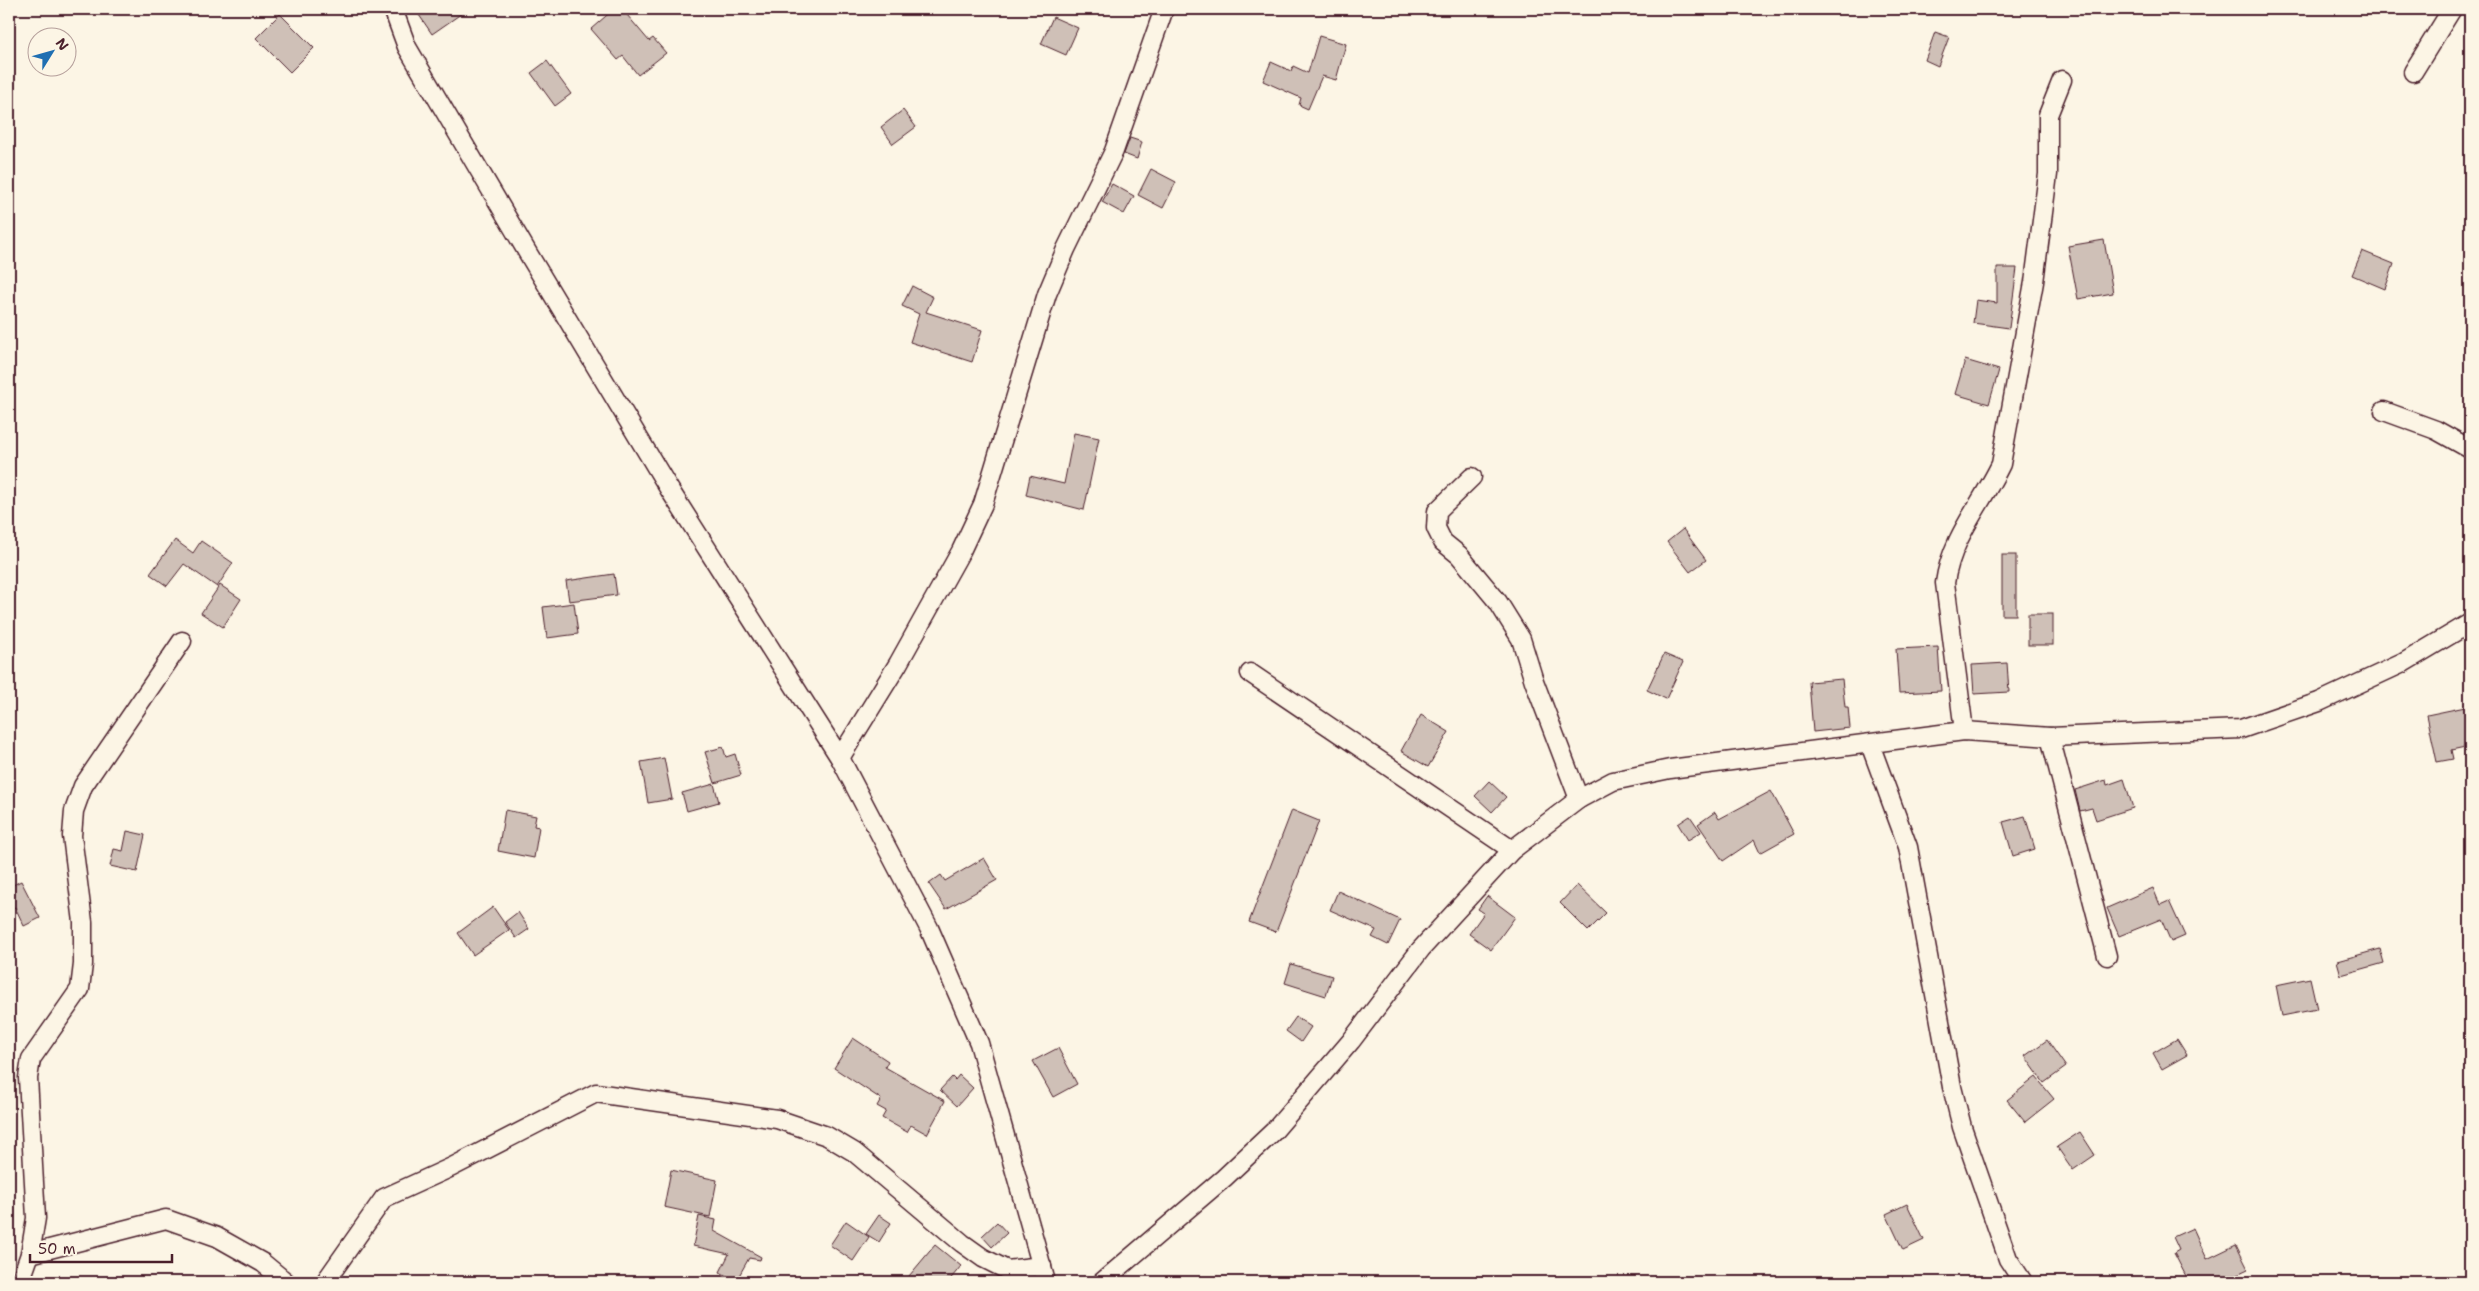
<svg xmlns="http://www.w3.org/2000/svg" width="2479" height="1291" viewBox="0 0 2479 1291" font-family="'Shantell Sans',sans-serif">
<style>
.building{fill:#cfc0b7;stroke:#4a1f2b}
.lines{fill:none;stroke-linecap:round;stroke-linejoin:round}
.street-casing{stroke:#4a1f2b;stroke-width:21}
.street{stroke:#fcf5e5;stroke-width:18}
</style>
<rect width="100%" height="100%" fill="#fcf5e5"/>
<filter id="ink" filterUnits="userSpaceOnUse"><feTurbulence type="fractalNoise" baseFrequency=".02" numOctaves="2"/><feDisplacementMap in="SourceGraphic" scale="10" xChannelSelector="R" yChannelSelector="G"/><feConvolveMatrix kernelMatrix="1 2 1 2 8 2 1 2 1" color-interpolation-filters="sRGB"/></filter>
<g filter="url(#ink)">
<g class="building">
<path d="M429,9h39l-36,25 -13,-19z"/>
<path d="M614,9h8l27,32 4,-3 13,15 -28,22 -15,-19 -5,4 -27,-31z"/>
<path d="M280,14l34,34 -24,24 -34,-34z"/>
<path d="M1053,17l25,11 -12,27 -25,-11z"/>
<path d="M1935,32l14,5 -11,29 -13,-6z"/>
<path d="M1319,36l27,8 -10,36 -14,-4 -14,33 -9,-4 2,-7 -38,-17 8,-19 20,9 2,-5 15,7z"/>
<path d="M547,61l24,33 -16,12 -24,-33z"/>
<path d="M903,110l13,17 -23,17 -12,-17z"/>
<path d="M1130,138l12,4 -5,17 -13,-5z"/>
<path d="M1151,169l25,13 -13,26 -25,-13z"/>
<path d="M1112,184l22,12 -10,18 -22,-12z"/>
<path d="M2104,240l9,53 -35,6 -10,-53z"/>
<path d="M2362,251l32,13 -9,25 -33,-14z"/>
<path d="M1997,268h20l-8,60 -36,-5 3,-23 21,3z"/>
<path d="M912,286l21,11 -7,15 56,18 -10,32 -62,-20 9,-28 -17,-8z"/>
<path d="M1965,360l34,10 -10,34 -34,-10z"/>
<path d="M1074,433l25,5 -15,72 -58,-15 4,-19 34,8z"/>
<path d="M1683,529l23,31 -16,12 -23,-30z"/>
<path d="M175,540l18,13 8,-12 32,22 -16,24 -33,-23 -17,22 -17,-12z"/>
<rect x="2002" y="555" width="14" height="60"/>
<path d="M614,574l3,21 -48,6 -3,-20z"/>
<path d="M220,585l21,14 -18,28 -22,-14z"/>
<path d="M574,603l4,31 -31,4 -4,-31z"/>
<rect x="2028" y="614" width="25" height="31"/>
<path d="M1938,647l3,44 -42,2 -3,-44z"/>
<path d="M1664,654l19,8 -17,37 -19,-9z"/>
<path d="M2007,663l2,29 -35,2 -2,-29z"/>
<path d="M1842,679l3,28h3l2,21 -37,4 -4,-50z"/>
<path d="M2470,706v40l-19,4 2,9 -16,3 -10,-47z"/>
<path d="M1421,715l28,17 -21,35 -27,-16z"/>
<path d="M723,747l3,10 9,-3 6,21 -26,8 -10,-31z"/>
<path d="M664,758l8,41 -24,4 -7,-41z"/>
<path d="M2124,779l9,29 -37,12 -4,-12 -12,3 -5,-21 31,-10 1,5z"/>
<path d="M1489,781l17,16 -14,15 -17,-16z"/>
<path d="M714,784l5,18 -32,9 -5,-18z"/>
<path d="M1771,791l23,43 -34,19 -6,-13 -31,21 -25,-37 17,-12 4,7z"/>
<path d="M505,810l31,6 -2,10 5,1 -5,31 -36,-7z"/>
<path d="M1292,810l27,11 -43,111 -27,-10z"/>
<path d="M1690,816l11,16 -13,8 -10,-16z"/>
<path d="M2025,816l10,33 -22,7 -10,-34z"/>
<path d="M127,831l18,4 -8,37 -27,-6 4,-17 9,2z"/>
<path d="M984,858l13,22 -51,29 -17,-25 12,-9 4,6z"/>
<path d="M21,881l19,37 -16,8 -9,-19 -6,3v-23z"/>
<path d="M1577,885l29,28 -18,18 -28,-28z"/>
<path d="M2153,888l7,17 9,-4 16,35 -14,6 -10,-23 -42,17 -12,-28z"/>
<path d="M1338,891l62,29 -12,25 -16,-8 4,-7 -46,-20z"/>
<path d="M1487,896l28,21 -24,33 -22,-16 15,-21 -6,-4z"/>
<path d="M493,907l16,23 -36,25 -15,-22z"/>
<path d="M518,912l11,17 -13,9 -11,-16z"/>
<path d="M2380,949l4,14 -43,12 -4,-14z"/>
<path d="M1291,964l41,12 -6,20 -41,-13z"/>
<path d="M2310,978l7,31 -35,7 -6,-31z"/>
<path d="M1296,1017l15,10 -10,15 -15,-11z"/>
<path d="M853,1038l35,23 -3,6 60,34 -18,33 -16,-9 -4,7 -25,-14 4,-7 -9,-5 4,-7 -47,-31z"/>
<path d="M2177,1039l10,16 -25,14 -9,-16z"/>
<path d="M2047,1040l19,27 -22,16 -19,-27z"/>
<path d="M1058,1048l19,36 -24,13 -20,-36z"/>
<path d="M959,1075l14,13 -16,18 -17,-16 12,-13 3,3z"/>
<path d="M2036,1077l18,22 -29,23 -18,-22z"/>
<path d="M2080,1132l15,23 -22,15 -16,-23z"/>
<path d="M671,1170l46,10 -7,37 -46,-10z"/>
<path d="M1907,1204l17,36 -21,10 -17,-36z"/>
<path d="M879,1215l12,8 -12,19 -13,-8z"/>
<path d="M699,1216l17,4 -2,11 47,26 -1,3 -11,-2 -13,23 -16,-9 9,-18 -36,-8z"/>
<path d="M846,1221l23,16 -16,24 -23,-16z"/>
<path d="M997,1222l10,11 -15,14 -10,-11z"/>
<path d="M2193,1228l14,31 29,-14 12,24 -28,13h-31l-15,-29 5,-3 -6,-13z"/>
<path d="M935,1245l26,21 -13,16h-44z"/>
</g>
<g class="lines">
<defs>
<g id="street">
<path d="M393,9l14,38 122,208 142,237 169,266 89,170 50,115 67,239"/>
<path d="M2413,72l39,-63"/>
<path d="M2384,411l52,19 34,19"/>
<path d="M1472,477l-35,34 -1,17 7,14 16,13 39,47 23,37 13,42 45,118"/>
<path d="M1250,673l262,177"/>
<path d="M1964,731l-19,-148c6,-45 37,-79 56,-119l33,-182 14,-108v-59l14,-35"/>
<path d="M2050,737l57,219"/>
<path d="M1870,744l38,103 44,240 10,40 46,132 15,23"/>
<path d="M840,758l58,-94 63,-113 22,-47 64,-210 19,-45 48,-98 50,-142"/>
<path d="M30,1254l136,-35 51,18 46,26 23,19"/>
<path d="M20,1282l10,-28 6,-36 -8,-140 3,-19 49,-70 3,-25v-42l-11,-86 2,-25 9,-25 99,-145"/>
<path d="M325,1282l59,-84 68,-31 144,-74 181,26 50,17 27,16 108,91 21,15 24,12 35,-4"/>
<path d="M1102,1282l122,-104 50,-47 77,-90 70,-92 91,-99 67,-51 34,-18 57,-12 294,-38 86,6 191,-8 78,-27 84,-39 67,-40"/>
</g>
</defs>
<use href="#street" class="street-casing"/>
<use href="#street" class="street"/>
</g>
</g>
<rect width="2479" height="1291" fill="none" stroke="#fcf5e5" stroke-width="30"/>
<rect x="15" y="15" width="2449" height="1261" fill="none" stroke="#4a1f2b" stroke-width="2" filter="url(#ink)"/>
<g transform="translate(52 52) rotate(53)"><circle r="24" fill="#fcf5e5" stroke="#b59f9b"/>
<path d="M0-4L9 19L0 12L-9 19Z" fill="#1f6fb2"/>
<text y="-8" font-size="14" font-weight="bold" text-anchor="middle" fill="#4a1f2b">N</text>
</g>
<path d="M30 1254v8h142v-8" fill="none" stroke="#4a1f2b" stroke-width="2.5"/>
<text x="38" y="1254" font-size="15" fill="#4a1f2b" stroke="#fcf5e5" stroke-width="4" paint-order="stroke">50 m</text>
</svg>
